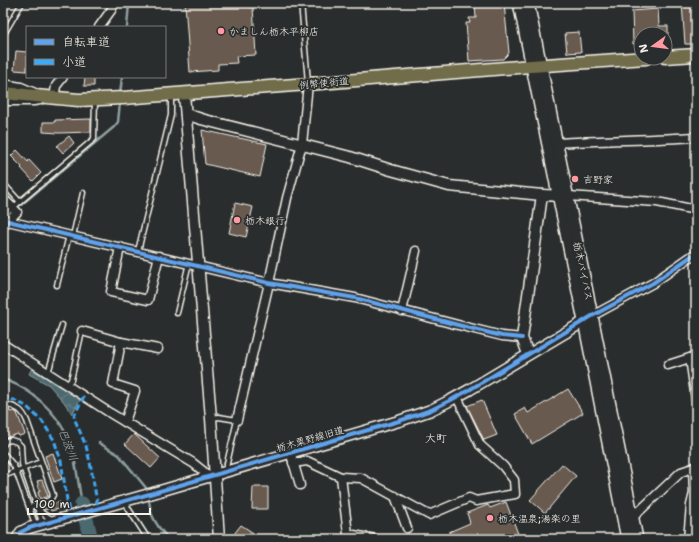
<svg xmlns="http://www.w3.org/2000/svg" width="699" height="542" viewBox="0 0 699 542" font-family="'Shantell Sans','Klee One',sans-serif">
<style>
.water{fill:url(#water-waves);stroke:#8fa09f}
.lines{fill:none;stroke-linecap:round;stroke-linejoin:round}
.stream{stroke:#8fa09f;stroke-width:2.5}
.river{stroke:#4c6a6f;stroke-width:15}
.building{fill:#685a4f;stroke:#f4f1e8}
.service-casing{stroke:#f4f1e8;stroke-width:7}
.minor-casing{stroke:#f4f1e8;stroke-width:11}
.tertiary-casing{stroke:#f4f1e8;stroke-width:13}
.secondary-casing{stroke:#f4f1e8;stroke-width:14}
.primary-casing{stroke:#f4f1e8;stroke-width:15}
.path{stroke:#f4f1e8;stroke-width:1.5;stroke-dasharray:1 3;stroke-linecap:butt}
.service{stroke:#2a2d2e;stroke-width:4}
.minor{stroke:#2a2d2e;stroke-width:8}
.tertiary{stroke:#2a2d2e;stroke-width:10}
.secondary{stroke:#2a2d2e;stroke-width:11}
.primary{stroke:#716d4b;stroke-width:12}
.quiet{stroke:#3fa9f5;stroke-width:3;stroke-dasharray:6 3;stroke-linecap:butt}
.cycleway-casing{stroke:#2a2d2e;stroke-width:6}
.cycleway{stroke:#60a3ed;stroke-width:4}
.poi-dot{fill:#ff9aa2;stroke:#2a2d2e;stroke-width:1.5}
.labels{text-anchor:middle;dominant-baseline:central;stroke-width:3.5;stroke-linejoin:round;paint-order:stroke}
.poi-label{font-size:10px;fill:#f4f1e8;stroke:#2a2d2e;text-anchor:start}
.street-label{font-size:10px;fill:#f4f1e8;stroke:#2a2d2e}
.neighbourhood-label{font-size:11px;fill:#f4f1e8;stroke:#2a2d2e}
.water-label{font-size:11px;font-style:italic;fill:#a8b4b2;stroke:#2a2d2e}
</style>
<defs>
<pattern id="water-waves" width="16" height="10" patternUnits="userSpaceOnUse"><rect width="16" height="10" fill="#4c6a6f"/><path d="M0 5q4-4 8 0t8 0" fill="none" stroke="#668084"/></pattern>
</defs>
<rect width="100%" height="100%" fill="#2a2d2e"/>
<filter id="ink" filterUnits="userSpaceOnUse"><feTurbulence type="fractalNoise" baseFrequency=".025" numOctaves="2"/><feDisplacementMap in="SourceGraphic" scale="8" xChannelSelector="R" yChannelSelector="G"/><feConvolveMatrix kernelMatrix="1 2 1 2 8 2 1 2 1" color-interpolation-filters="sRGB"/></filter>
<g filter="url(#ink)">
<path class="water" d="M32,368l47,28 1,4 -8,14 -8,-12 -15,-17 -20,-11z"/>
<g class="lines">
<g class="stream">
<path d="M127,27l2,-24"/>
<path d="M120,95l2,-18"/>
<path d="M21,205l93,-78 4,-5 2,-20"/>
<path d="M3,379c5,2 10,4 14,6 24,12 44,34 53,58 7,20 8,41 12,61"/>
<path d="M99,443l20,12 28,34v3"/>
<path d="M148,497c2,6 2,13 4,18 4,10 10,17 17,24"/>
</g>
<path class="river" d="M82,504l9,35"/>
</g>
<g class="building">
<path d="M185,3h64v4h4l3,48 -20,1 1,7 -19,1v6l-28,2z"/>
<path d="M475,3h29l5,50 -6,6 -34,2 -3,-38h4l-1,-5h7z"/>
<path d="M682,3h14v41h-11z"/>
<path d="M658,9l1,17h9v8h-27v10h-8l-1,-33z"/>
<path d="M579,32l2,20 -14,1 -2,-20z"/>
<path d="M16,51l11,1v19l-13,-1z"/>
<path d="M85,77h9v9h-10z"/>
<path d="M91,119v13l-32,1 -16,-1v-10h12v-2z"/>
<path d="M202,130l65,14 -7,33 -55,-13z"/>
<path d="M69,136l5,7 -11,10 -6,-7z"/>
<path d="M17,150l11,12 1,-2 12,13 -8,8 -12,-13 1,-1 -11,-11z"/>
<path d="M235,203l18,4 -7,30 -17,-4z"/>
<path d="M568,389l15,24 -51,31 -17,-30 10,-6 3,5z"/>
<path d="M482,400l15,35 -13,5 -17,-34z"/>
<path d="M9,409l1,3 4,-1 3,2 8,21 -6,2 -1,-2 -13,4 -2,1v-27z"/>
<path d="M134,434l26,24 -9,10 -26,-24z"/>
<path d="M53,453l9,26 -8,3 -9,-26z"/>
<path d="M562,464l14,12 -31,37 -15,-13z"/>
<path d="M42,480l6,16 -8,3 -2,-7 2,-1 -3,-10z"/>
<path d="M253,487h15v22h-16z"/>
<path d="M60,502l2,6 -11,3 -1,-3 -5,2 -1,-4z"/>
<path d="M506,502l14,37h-69l-2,-7 21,-9 -3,-10 21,-8 2,3z"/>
<path d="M241,525l14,9 -4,5h-10l-7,-5z"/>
</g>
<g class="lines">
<defs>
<g id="service">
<path d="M301,3l7,79"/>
<path d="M3,33l2,-1 17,-29"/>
<path d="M3,183l17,19"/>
<path d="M3,216l91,-77 1,-39"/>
<path d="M73,236l10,-43"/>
<path d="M138,251l33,-136v-20"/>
<path d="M57,285l12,-50"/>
<path d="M177,313l12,-50"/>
<path d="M48,373l14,-48"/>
<path d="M67,385l4,-5 11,-49"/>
<path d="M3,403c13,5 18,4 24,18l26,74 -3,5 -20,7"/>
<path d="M212,418l7,-1 18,3 -12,52"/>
<path d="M3,445l3,-4 5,-1 6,2 4,4 1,18 19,55 -2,6 -5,-4 -18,-50 -2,-5 -11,-13"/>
<path d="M3,476l38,-14"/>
<path d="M126,501l2,7 20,31"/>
<path d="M40,510l2,3 11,7"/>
</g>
<g id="minor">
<path d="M99,27l13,-18 1,-6"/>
<path d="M3,84l18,3 14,6"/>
<path d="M54,98l2,-12 7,-9"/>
<path d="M3,101h31l6,-1"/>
<path d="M557,143c46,-3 93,-3 139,-6"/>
<path d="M568,196l89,6 39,8"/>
<path d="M3,198l14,14 -9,9"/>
<path d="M3,226l5,-5 261,62 86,15 103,27 44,11 20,2"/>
<path d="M120,247l-9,45 37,8 11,-44"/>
<path d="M402,311l14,-60"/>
<path d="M592,316l61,-33 43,-30"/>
<path d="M82,331l39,11"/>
<path d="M3,344l107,69 83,50 10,8 5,6"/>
<path d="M690,358l6,42"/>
<path d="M668,365l28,-9"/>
<path d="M237,420l32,-137 18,-85 15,-54 6,-60"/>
<path d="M125,422l10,-31 -22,-7 8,-42 37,7"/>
<path d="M292,458l8,27"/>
<path d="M293,463l14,-2 34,16 7,57 27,5"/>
<path d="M341,477l20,1 68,37 40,-17 7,3 39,-7 -1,-14 -11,-14 -23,-21 -23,-48"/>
<path d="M395,496l12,32"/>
<path d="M632,518l49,-46 12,-4"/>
<path d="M688,539l3,-34 3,-12 -1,-25 3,-2"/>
</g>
<g id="tertiary">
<path d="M184,94l27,324 8,121"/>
<path d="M186,114l15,5 149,38 41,13 58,16 93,9"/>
<path d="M528,354l-6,-16 20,-143 23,1"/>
<path d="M17,539l4,-7 8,-4 124,-35 246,-72 32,-11 20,-10 18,-10 121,-72"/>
</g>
<g id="secondary">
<path d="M519,3l65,318 43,218"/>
<path d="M528,3l64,313 45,223"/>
</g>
<g id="primary">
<path d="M665,57l31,-2"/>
<path d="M3,93l76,7 44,-2 185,-14 223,-18 115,-8"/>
</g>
</defs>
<use href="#service" class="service-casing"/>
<use href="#minor" class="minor-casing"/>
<use href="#tertiary" class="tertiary-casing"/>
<use href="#secondary" class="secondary-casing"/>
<use href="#primary" class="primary-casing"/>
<path class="path" d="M62,510l5,-9"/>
<use href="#service" class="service"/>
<use href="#minor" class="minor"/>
<use href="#tertiary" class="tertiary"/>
<use href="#secondary" class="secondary"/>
<use href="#primary" class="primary"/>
<g class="quiet">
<path d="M3,396l11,4 12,6 16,15 12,19 7,21 8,52"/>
<path d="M84,396l-10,20 1,4 11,26 4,16 8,46"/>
</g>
<defs>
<g id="cycleway">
<path d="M3,226l5,-5 261,62 86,15 103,27 44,11 20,2"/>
<path d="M17,539l4,-7 8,-4 124,-35 246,-72 32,-11 20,-10 18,-10 123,-74 61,-33 43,-30"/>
</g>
</defs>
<use href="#cycleway" class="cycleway-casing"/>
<use href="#cycleway" class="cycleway"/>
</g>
</g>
<g class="poi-dot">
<circle cx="221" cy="31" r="4"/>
<circle cx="575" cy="179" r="4"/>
<circle cx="237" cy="220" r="4"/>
<circle cx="490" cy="518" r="4"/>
</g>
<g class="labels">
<g class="poi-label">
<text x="229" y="31">かましん栃木平柳店</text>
<text x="583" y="179">吉野家</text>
<text x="245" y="220">栃木銀行</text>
<text x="498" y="518">栃木温泉;湯楽の里</text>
</g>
<g class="street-label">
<text transform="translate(324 83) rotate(-5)">例幣使街道</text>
<text transform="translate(583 271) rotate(78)">栃木バイパス</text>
<text transform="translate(310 439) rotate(-16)">栃木粟野線旧道</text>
</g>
<g class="neighbourhood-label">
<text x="436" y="438">大町</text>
</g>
<g class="water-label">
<text transform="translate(68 445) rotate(69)">巴波川</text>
</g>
</g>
<rect width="699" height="542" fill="none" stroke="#2a2d2e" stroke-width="16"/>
<rect x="8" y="8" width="683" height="526" fill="none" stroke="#f4f1e8" stroke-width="1.5" filter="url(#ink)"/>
<rect x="26" y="26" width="140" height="52" fill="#2a2d2e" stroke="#7b7b78"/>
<rect x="34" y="39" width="20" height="6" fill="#60a3ed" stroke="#7b7b78"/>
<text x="62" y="46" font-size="12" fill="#f4f1e8">自転車道</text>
<rect x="34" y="59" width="20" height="6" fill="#3fa9f5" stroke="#7b7b78"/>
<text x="62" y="66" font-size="12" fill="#f4f1e8">小道</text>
<g transform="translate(653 46) rotate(256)"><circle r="19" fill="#2a2d2e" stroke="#7b7b78"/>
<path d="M0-3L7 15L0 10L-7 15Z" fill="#ff9aa2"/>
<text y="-6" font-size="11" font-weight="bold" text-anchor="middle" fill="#f4f1e8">N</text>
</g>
<path d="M28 508v6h122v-6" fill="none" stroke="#f4f1e8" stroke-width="2"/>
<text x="34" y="508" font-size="12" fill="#f4f1e8" stroke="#2a2d2e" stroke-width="3" paint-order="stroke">100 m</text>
</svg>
